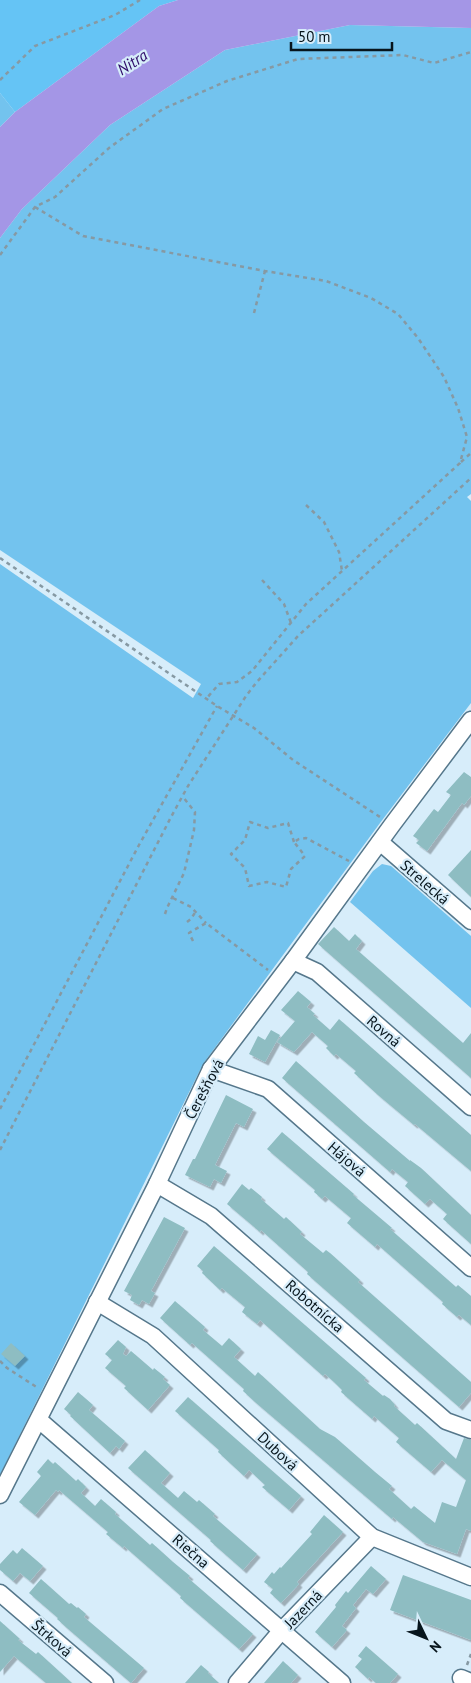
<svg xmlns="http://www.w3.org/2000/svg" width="471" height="1683" viewBox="0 0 471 1683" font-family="'PT Sans',sans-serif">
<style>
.green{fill:#73c3ee}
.forest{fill:#65c4f5}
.water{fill:#a496e6}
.building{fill:#8ebdc2;filter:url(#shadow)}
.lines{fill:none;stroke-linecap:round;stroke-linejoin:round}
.minor-casing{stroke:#55778b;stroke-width:19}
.path{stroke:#8699a3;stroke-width:2.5;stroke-dasharray:4 4;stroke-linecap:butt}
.minor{stroke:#fff;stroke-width:16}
.labels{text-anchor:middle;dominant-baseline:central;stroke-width:4.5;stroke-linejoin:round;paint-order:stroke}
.street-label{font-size:15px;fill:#07151c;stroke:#d7edfa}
.water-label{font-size:16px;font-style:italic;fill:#2f0c6a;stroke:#d7edfa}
</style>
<defs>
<filter id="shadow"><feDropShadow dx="3.5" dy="3.5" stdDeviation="0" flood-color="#0004"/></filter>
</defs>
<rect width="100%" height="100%" fill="#d7edfa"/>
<g class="green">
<path d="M350,25l121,3v466l-4,3 4,4v202l-91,120 -177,241 -203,411v-911l193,134 8,-14 -201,-134v-312l22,-29 88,-84 115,-75z"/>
<path d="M0,93l15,19 -15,15z"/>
<path d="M382,864l9,2 80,70v72l-121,-106 23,-31z"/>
</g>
<path class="forest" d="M0,0h178l-19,6 -144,106 -15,-19z"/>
<path class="water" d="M178,0h293v28l-121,-3 -125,25 -115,75 -88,84 -22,29v-111l15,-15 144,-106z"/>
<g class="building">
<path d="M464,772l7,5v19l-7,9 -2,-2 -35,48 -11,-8 3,-3 -6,-4 21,-27 4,3 13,-17 -5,-3z"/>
<path d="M471,850v47l-23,-22z"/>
<path d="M334,927l15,14 6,-7 7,7 -6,8 107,94 8,-10v45l-153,-134z"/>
<path d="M298,991l13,11 -4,5 8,7 -2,1 17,15 9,-11 132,116v36l-56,-47 -1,1 -36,-30 -24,-22 2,-2 -20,-17 -2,2 -8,-8 2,-2 -16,-14 -18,20 -17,-10 18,-21 -14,-11z"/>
<path d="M271,1030l9,5 -15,27 -16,-8 9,-18 7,4z"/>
<path d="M296,1061l68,61 46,39v-1l11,8 50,47v29l-28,-25 4,-5 -17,-15 -5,5 -20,-18 3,-4 -16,-13 -2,3 -108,-94z"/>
<path d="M226,1095l27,14 -9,18 -8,-4 -21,42 12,6 -6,12 -7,-4 -4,8 -25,-12 8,-16h2z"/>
<path d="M282,1132l72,62 -1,1 39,33 -2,1 66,58 2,-2 13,11v29l-12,-10 -2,2 -15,-13 1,-2 -66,-58 -2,3 -28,-24 4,-5 -26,-22 -3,3 -8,-7 1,-2 -48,-41z"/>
<path d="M242,1184l7,6 2,-2 11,9 -1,2 23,20 2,-2 16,15 -2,2 23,19 3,-3 4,3 30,27 -2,2 113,100v11l-12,14 -152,-133 1,-2 -47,-42 -1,2 -33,-28z"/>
<path d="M164,1217l21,11 -34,63 4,2 -6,11 -7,-4 -3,5 -9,-5 2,-5 -8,-4z"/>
<path d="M214,1246l152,132 -2,2 19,16 1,-1 6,4 5,6 -1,1 21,19 2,-2 39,36 8,-21 7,2v91l-5,-2 -9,25 -34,-12 -30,-25 -1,2 -137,-117 -12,-11 1,-2 -52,-46 -2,2 -30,-27 15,-17 30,26 -2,3 19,16 7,-8 12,11 -7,8 21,19 3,-4 62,57 15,8 40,35 17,14 -3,3 22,20 3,-3 21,17 7,-21 14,5 10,-27 -24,-20 -11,12 -35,-30 3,-4 -25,-22 -2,3 -31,-27 1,-2 -8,-8 -9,-8 -2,2 -63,-56 -3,4 -15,-12 3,-5 -23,-19 -2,2 -18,-17 1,-2 -6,-5z"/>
<path d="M118,1340l8,7 -3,7 3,2 5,-5 22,19 1,-2 11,9 -2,2 7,6 -22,25 -24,-22 2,-2 -21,-18 7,-8 -7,-6z"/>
<path d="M11,1343l14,13 -10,10 -14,-12z"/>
<path d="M78,1392l15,13 -4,5 36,31 -6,8 -3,-3 -6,7 -40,-37 1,-1 -7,-6z"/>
<path d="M188,1397l113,99 -12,14 -27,-23 3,-2 -16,-15 -5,6 -26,-24 1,-2 -44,-39z"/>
<path d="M145,1450l25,23 -9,10 17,15 6,-7 13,11 2,-2 16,14 -2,2 44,38 -14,16 -33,-29 1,-1 -83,-72z"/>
<path d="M48,1459l5,5 2,-2 21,19 2,-2 8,8 -5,6 14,13 6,-7 15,13 -1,2 35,31 2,-2 21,19 17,14 -2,2 65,56 -14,15 -59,-51 1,-2 -57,-50 -1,2 -17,-14 2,-2 -49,-42 -1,2 -2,-2 -21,25 -16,-13 22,-26 -4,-4z"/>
<path d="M324,1515l19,17 -46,50 2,2 -18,19 -11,-10 3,-4 -9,-7 8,-10 2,2 6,-7 1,1 31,-34 -2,-2z"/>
<path d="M22,1548l21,18 -13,15 -10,-8 -7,8 -13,-11v-6l13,-14 4,4z"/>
<path d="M371,1566l15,13 -13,15 -7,-5 -13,16 3,3 -14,18 5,4 -15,17 -17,-15 21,-25 -1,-2 11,-14 2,2z"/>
<path d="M403,1575l68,25v40l-81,-30z"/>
<path d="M41,1579l28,25 2,-1 6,5 1,-1 8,7 -2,3 60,51 -13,15 -64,-55 -10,-9 1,-1 -29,-25z"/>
<path d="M0,1621l20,18 -2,1 18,14 2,-2 34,31h-26l-32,-27 -14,16z"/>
<path d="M366,1646l32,28 -8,9h-14l-7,-6 -1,2 -13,-12 7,-8 -4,-3z"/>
<path d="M283,1661l15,14 -7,8h-27z"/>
<path d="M201,1665l8,7 -1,1 11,10h-34z"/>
</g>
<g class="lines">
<defs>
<g id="minor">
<path d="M380,842l91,79"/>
<path d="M293,961l24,11 154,135"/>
<path d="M211,1069l57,20 203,179"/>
<path d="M157,1184l54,32 235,205 25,9"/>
<path d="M97,1302l56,34 219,201 99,40"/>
<path d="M39,1420l303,263"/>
<path d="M0,1495l157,-311 54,-115 82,-108 99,-136 79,-105"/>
<path d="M0,1593l105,90"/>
<path d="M461,1678l10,4"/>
<path d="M237,1683l45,-53 90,-93"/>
</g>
</defs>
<use href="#minor" class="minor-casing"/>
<g class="path">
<path d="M0,80l35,-34 80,-31 25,-15"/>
<path d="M35,207l48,29 182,35 61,10 45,17 27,16 20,24 26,39 14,31 9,29 -7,26 -154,141 -54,67 -15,11 -18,2 -13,15"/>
<path d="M0,255l35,-48 20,-10 54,-49 54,-39 64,-28 71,-22 105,-4 31,8 37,-11"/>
<path d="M254,313l11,-42"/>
<path d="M461,462l10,-9"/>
<path d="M306,505l18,17 15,30 3,19"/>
<path d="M0,558l217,148 37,22 39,32 87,57"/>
<path d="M262,580l22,24 7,19"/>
<path d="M294,842l-6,-19 -20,5 -18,-6 -5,18 -14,14 14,14 4,18 18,-4 19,5 5,-18 14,-13 -11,-14 5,-3 7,-1 43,23"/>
<path d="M173,898l18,9 15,16"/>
<path d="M165,914l2,-6 17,-35 10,-43 1,-18 -12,-15"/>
<path d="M187,922l4,-3 5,-8"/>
<path d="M193,941l-4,-8 17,-10 62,47"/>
<path d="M0,1109l139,-264 78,-139"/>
<path d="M0,1150l171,-333 17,-31 58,-90 10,-13 42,-47 173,-158"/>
<path d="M0,1361l7,7 31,20"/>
<path d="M467,1665l4,-11"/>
</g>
<use href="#minor" class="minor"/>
</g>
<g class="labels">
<g class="street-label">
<text transform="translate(425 882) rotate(41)">Strelecká</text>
<text transform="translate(384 1031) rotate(41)">Rovná</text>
<text transform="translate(204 1089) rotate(-62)">Čerešňová</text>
<text transform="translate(347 1159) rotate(41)">Hájová</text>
<text transform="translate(315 1306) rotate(41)">Robotnícka</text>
<text transform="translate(278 1451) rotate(43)">Dubová</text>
<text transform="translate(191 1551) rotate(41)">Riečna</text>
<text transform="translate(303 1609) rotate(-46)">Jazerná</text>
<text transform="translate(52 1638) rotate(41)">Štrková</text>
</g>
<g class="water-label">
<text transform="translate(132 62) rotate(-33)">Nitra</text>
</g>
</g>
<g transform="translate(426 1638) rotate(133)" stroke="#d7edfa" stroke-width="4" paint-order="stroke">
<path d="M0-4L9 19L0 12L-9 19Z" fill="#07151c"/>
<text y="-8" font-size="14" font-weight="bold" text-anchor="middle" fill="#07151c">N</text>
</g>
<path d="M291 42v8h101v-8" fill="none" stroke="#07151c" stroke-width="2.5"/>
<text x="298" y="42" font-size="15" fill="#07151c" stroke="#d7edfa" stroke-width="4" paint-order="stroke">50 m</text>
</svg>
